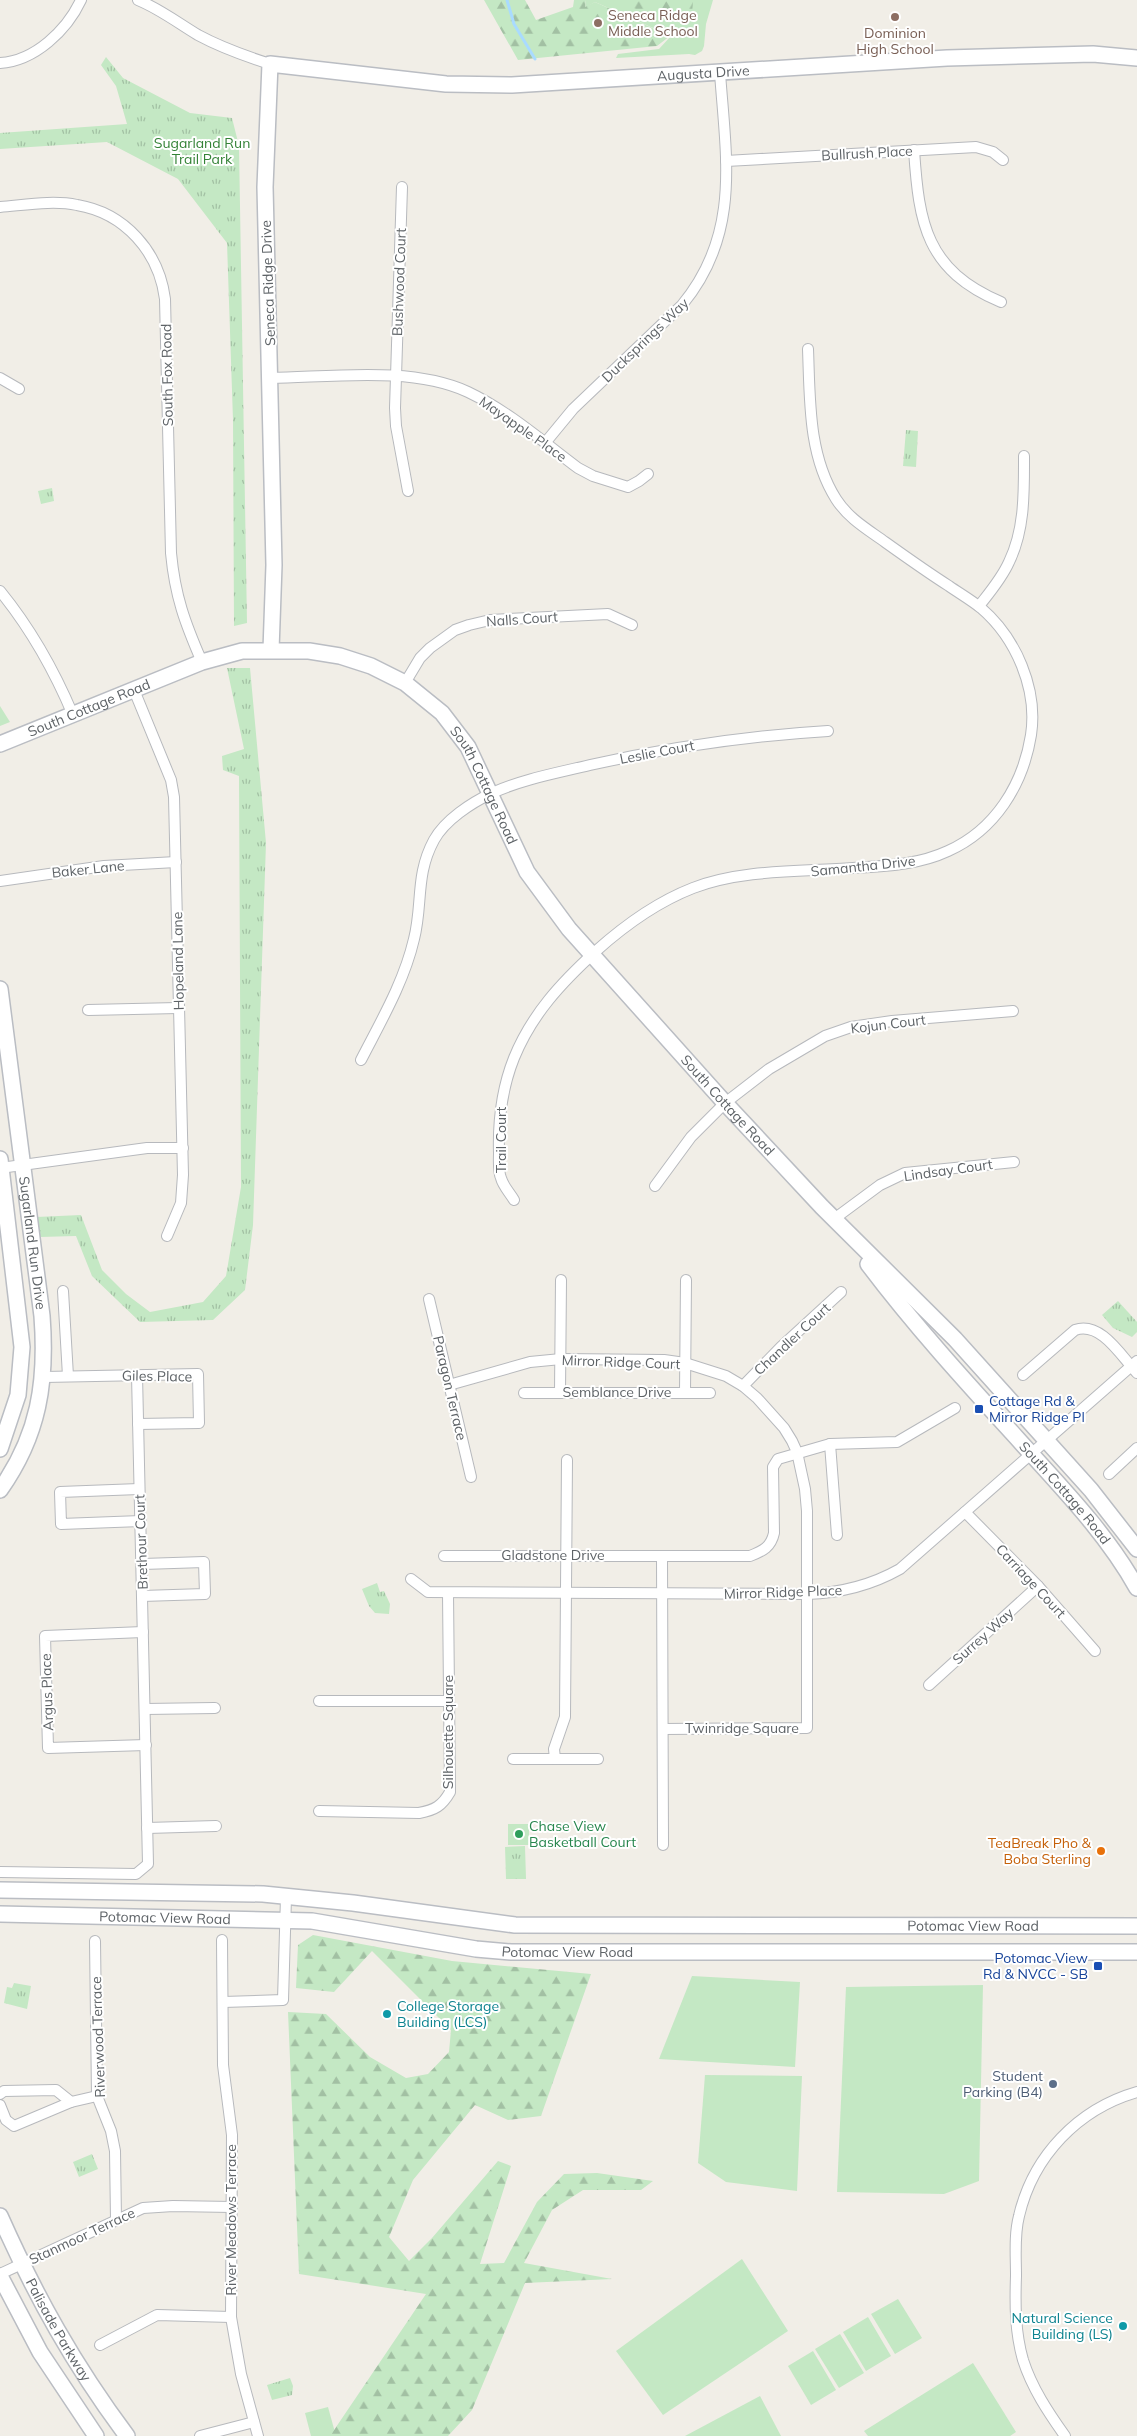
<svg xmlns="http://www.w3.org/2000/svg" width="1137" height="2436" viewBox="0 0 1137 2436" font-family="Mulish,sans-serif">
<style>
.green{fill:#c4e8c4}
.forest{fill:url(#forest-firs)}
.park{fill:url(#park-tufts)}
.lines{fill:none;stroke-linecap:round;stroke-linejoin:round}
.stream{stroke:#a9dbff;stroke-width:3}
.street-casing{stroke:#b7b9bd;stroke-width:12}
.secondary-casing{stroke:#babdc3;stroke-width:18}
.street{stroke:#fff;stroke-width:10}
.secondary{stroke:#fff;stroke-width:15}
.education-dot{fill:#8d6e63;stroke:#fff;stroke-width:2}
.transit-dot{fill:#1a4fb4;stroke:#fff;stroke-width:2}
.leisure-dot{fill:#2e9e5b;stroke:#fff;stroke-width:2}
.food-dot{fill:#e8710a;stroke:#fff;stroke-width:2}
.culture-dot{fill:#0f9aa8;stroke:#fff;stroke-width:2}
.service-dot{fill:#5c6f8a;stroke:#fff;stroke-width:2}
.labels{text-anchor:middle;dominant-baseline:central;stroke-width:4;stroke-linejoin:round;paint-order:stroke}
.education-label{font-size:14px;fill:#785e54;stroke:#fff;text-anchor:start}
.street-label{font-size:14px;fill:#5e6367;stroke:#fff}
.park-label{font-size:14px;fill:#338236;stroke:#fff}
.transit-label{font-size:14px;fill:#164399;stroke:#fff;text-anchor:start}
.leisure-label{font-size:14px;fill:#27864d;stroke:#fff;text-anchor:start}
.food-label{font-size:14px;fill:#c56008;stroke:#fff;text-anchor:end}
.culture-label{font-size:14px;fill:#0d838f;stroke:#fff;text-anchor:start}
.service-label{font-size:14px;fill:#4e5e75;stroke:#fff;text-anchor:end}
</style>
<defs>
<pattern id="forest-firs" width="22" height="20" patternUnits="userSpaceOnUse" patternTransform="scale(1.25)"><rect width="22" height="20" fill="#c4e8c4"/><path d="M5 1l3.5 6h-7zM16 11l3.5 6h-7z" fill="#a2c0a3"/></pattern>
<pattern id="park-tufts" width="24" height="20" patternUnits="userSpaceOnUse" patternTransform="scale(1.25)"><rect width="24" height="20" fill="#c4e8c4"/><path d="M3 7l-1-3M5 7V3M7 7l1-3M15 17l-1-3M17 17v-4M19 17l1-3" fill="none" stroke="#a2c0a3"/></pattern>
</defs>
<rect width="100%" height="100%" fill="#f1eee7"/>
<g class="green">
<path d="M586,0h127l-7,24 -2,22 -2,5 -7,4 -6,-1 -73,4 2,-4 41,-5 12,-13 -76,-34 -10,6z"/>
<rect x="508" y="1824" width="21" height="21"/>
<path d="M692,1976l108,6 -5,85 -136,-8z"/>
<path d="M983,1985l-4,196 -35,13 -107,-2 9,-205z"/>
<path d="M705,2075l97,1 -5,115 -71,-9 -28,-19z"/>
<path d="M742,2259l46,72 -125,84 -47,-64z"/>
<path d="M898,2299l24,39 -27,16 -24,-40z"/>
<path d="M868,2317l23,39 -25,15 -23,-39z"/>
<path d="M840,2334l24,39 -25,15 -24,-39z"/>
<path d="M813,2351l23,39 -25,15 -23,-39z"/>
<path d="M973,2363l43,69 -6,4h-142l-4,-5z"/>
<path d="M760,2396l21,40h-96z"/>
<path d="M328,2407l8,29h-25l-6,-23z"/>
</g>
<g class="forest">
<path d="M484,0h41l11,20 37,-13 1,-7h12l-1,7 10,-5 75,34 -13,10 -139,14z"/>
<path d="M626,0l67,2 -2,22 -11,7 -17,-14 -30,-9z"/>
<path d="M313,1935l139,26 139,13 -50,142 -33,4 -33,-15 -62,75 -24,57 20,24 23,-23 66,-77 13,5 -31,98 24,-1 33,-61 27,-28 33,-1 56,8 -12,9h-58l-31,20 -28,53 88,16 -87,4 -53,127 -24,26h-118l96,-142 -127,-20 -11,-262 38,2 44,43 36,21 22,-4 21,-22 2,-22 -79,-79 -38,41 -38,-4 2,-43z"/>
</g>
<g class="park">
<path d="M106,57l17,21 67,35 42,5 7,28 8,477 -13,3 -1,-206 -6,-177 -49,-64 -71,-37 -107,7v-16l127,-9 -11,-38 -15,-21z"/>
<path d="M906,430l12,1 -2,36 -13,-1z"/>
<path d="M52,488l2,13 -13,3 -3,-13z"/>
<path d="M227,668h23l16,175 -13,382 -8,65 -32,30 -73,2 -48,-46 -16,-40 -36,1 -4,-20 45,-2 21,55 24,24 24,18 53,-10 23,-26 15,-89 -2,-411 -16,-6 -1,-14 22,-7z"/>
<path d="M0,706l10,16 -10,4z"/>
<path d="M1118,1301l19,21v10l-5,5 -19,-9 -11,-13z"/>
<path d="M377,1583l3,9 4,-1 6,13 -1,10 -14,-1 -6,-7 -7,-17z"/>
<path d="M525,1846l1,33h-20l-1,-32z"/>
<path d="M14,1983l17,3 -4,23 -23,-6 3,-16 5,1z"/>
<path d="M92,2154l6,15 -19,8 -6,-15z"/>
<path d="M290,2378l3,8 -1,9 -20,5 -5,-15z"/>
</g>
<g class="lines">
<path class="stream" d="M507,0l7,24 21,35"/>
<defs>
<g id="street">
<path d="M138,0c22,9 40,23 60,35 24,13 47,21 72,29"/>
<path d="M0,63c35,-2 67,-33 81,-63"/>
<path d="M914,150c5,74 12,120 87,152"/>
<path d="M726,161l250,-14 17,5 10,8"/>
<path d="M402,187l-7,221 1,18 12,65"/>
<path d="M0,207c25,-2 53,-7 77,-2 48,8 82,47 88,94l6,254c4,43 14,70 31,109"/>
<path d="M0,378l19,11"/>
<path d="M271,378c61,-1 141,-12 197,14 40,19 74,49 110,76l15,8 35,11 11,-6 9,-7"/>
<path d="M545,443l28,-34 109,-104c59,-71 44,-147 38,-232"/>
<path d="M0,591c31,38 54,79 73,124"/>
<path d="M979,606c11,-14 23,-28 30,-44 16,-33 15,-70 15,-106"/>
<path d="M405,683l15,-25 10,-10 25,-18 14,-5 21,-5 118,-6 24,11"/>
<path d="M134,690l37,90 3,17 9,378 -2,28 -14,33"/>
<path d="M0,881l104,-15 72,-4"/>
<path d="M88,1010l90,-2"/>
<path d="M361,1060c20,-39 43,-78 53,-121 9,-35 1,-64 20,-99 11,-20 37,-37 58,-47 31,-14 65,-20 98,-28 81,-18 155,-29 238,-34"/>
<path d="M0,1168l147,-20h36"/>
<path d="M655,1186l36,-49 34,-34 44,-34 56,-33 26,-9 41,-6 121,-10"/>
<path d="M514,1200c-4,-7 -11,-14 -13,-22 -3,-7 -2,-18 -2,-25 -1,-33 3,-65 15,-95 18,-44 47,-75 82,-107 29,-26 61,-49 97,-63 50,-19 108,-16 160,-20 33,-2 65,-3 95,-17 47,-21 75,-66 83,-116 7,-46 -15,-97 -50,-127 -10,-8 -22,-15 -32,-22 -22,-14 -43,-29 -64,-44 -18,-13 -37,-24 -49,-43 -28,-44 -26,-100 -28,-150"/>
<path d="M834,1219l46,-34 25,-12 109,-11"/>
<path d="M63,1291l5,85"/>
<path d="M429,1299l42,178"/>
<path d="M1023,1375l52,-45c26,-9 46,26 62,43"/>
<path d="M44,1377l154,-3 1,49 -61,1"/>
<path d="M449,1385l81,-23 31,-3 103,1 21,3 41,13 17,10 14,12 27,30 8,13 5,11 8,37 2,22v217l-144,1"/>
<path d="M743,1386l38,-39 60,-55"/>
<path d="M560,1392l1,-112"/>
<path d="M685,1392l1,-112"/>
<path d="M524,1393h186"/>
<path d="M830,1444l7,91"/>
<path d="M1109,1474l28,-26"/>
<path d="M139,1489l-79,3 1,32 80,-3"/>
<path d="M965,1512l73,74 57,65"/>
<path d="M444,1556h306c13,-5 21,-9 24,-23l-1,-66 5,-8 52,-15 67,-2 58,-34"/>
<path d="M662,1556l1,289"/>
<path d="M411,1579l17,13 379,2c34,-1 63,-8 93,-25l237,-208"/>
<path d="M142,1596l63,-2 -1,-32 -61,2"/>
<path d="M143,1632l-98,4 3,112 98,-3"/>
<path d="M929,1685l109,-99"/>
<path d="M319,1701h129"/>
<path d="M145,1709l70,-1"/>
<path d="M513,1759h85"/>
<path d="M555,1759l-1,-10 11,-32 2,-257"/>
<path d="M319,1811l100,2c16,-3 23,-7 31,-21l-2,-199"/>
<path d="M147,1828l69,-2"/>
<path d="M0,1872l136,2 12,-10 -11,-489"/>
<path d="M222,1940l1,125 9,70 -1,182 10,57 17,62"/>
<path d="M95,1941l2,155 14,35 4,20 1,69"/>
<path d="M223,2002l60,-2 3,-103"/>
<path d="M0,2094l4,-3 52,-1 15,12 -57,24 -8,-6 -6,-15"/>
<path d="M71,2102l26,-6"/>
<path d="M0,2274l143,-66 30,-2 59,1"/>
<path d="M100,2345l57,-30 74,2"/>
<path d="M200,2436l54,-14"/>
<path d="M1065,2436c-17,-24 -33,-48 -42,-76 -8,-28 -8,-56 -7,-84 0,-20 -2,-41 3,-60 14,-60 59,-107 118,-124"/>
</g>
<g id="secondary">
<path id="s1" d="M271,650l3,-85 -9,-378 5,-123 176,20 66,1 435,-27 146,-4 44,4"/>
<path id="s2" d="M0,744l202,-82 40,-11h67l31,5 31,10 34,17 37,30 26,34 59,125 42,57 156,174 97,104 133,132 136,151 46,59"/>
<path id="s3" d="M0,989l42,327c5,66 -3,119 -42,174"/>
<path d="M0,1159l22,188 -4,48 -18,54"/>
<path id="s4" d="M868,1264c46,61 97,117 148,173 43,48 89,94 121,151"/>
<path id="s5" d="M0,1890l263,4 90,9 162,22 622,1"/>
<path id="s6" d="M0,1914l312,7 164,28 35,3h626"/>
<path id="s7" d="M0,2216c36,81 74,149 127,220"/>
<path d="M0,2276l40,76 56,84"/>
</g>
</defs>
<use href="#street" class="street-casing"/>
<use href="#secondary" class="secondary-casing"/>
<use href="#street" class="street"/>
<use href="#secondary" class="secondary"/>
</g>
<g class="education-dot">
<circle cx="895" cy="17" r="5"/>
<circle cx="598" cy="23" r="5"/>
</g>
<g class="transit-dot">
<rect x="974" y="1404" width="10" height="10" rx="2.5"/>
<rect x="1093" y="1961" width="10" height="10" rx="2.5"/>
</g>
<circle class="leisure-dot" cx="519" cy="1834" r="5"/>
<circle class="food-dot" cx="1101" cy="1851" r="5"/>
<g class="culture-dot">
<circle cx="387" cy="2014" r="5"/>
<circle cx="1123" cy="2326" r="5"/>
</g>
<circle class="service-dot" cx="1053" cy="2084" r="5"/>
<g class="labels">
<g class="education-label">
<text x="608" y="15">Seneca Ridge<tspan x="608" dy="16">Middle School</tspan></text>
<text x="895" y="33" text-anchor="middle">Dominion<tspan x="895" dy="16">High School</tspan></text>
</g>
<g class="street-label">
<text stroke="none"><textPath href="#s1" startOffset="1021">Augusta Drive</textPath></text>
<text transform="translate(867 153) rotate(-3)">Bullrush Place</text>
<text transform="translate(399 282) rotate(-88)">Bushwood Court</text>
<text transform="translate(268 283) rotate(-92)">Seneca Ridge Drive</text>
<text transform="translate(645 340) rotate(-44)">Ducksprings Way</text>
<text transform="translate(167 375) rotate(-91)">South Fox Road</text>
<text transform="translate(523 429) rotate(35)">Mayapple Place</text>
<text transform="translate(522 619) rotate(-4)">Nalls Court</text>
<text stroke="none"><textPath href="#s2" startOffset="96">South Cottage Road</textPath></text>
<text transform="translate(657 752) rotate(-11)">Leslie Court</text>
<text stroke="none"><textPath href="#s2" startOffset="560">South Cottage Road</textPath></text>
<text transform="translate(863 866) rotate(-6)">Samantha Drive</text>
<text transform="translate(88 869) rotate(-6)">Baker Lane</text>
<text transform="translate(178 961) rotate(-91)">Hopeland Lane</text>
<text transform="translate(888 1024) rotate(-7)">Kojun Court</text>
<text stroke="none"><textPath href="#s2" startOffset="965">South Cottage Road</textPath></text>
<text transform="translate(501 1140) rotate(-90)">Trail Court</text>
<text transform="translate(948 1170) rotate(-8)">Lindsay Court</text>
<text stroke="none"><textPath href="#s3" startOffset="256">Sugarland Run Drive</textPath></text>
<text transform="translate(792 1339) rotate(-43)">Chandler Court</text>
<text transform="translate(621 1362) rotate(2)">Mirror Ridge Court</text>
<text transform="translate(157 1376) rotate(1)">Giles Place</text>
<text transform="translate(450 1388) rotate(77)">Paragon Terrace</text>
<text x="617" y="1392">Semblance Drive</text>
<text stroke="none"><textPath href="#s4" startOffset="302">South Cottage Road</textPath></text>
<text transform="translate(141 1542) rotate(-92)">Brethour Court</text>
<text x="553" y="1555">Gladstone Drive</text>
<text transform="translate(1031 1581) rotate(47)">Carriage Court</text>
<text transform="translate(783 1592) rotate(-2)">Mirror Ridge Place</text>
<text transform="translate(983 1636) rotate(-42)">Surrey Way</text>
<text transform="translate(47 1692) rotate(-92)">Argus Place</text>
<text x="742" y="1728">Twinridge Square</text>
<text transform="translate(448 1732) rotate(-90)">Silhouette Square</text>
<text stroke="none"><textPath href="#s6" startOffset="165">Potomac View Road</textPath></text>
<text stroke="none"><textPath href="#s5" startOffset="975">Potomac View Road</textPath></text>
<text stroke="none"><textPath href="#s6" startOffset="570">Potomac View Road</textPath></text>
<text transform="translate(98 2037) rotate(-92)">Riverwood Terrace</text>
<text transform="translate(231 2220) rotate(-90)">River Meadows Terrace</text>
<text transform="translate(82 2236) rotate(-25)">Stanmoor Terrace</text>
<text stroke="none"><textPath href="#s7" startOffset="128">Palisade Parkway</textPath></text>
</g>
<g class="park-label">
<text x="202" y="143">Sugarland Run<tspan x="202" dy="16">Trail Park</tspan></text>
</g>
<g class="transit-label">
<text x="989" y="1401">Cottage Rd &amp;<tspan x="989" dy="16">Mirror Ridge Pl</tspan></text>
<text x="1088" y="1958" text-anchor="end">Potomac View<tspan x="1088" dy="16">Rd &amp; NVCC - SB</tspan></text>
</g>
<g class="leisure-label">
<text x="529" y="1826">Chase View<tspan x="529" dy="16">Basketball Court</tspan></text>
</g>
<g class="food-label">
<text x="1091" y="1843">TeaBreak Pho &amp;<tspan x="1091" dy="16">Boba Sterling</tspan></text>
</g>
<g class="culture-label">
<text x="397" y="2006">College Storage<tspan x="397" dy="16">Building (LCS)</tspan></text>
<text x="1113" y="2318" text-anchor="end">Natural Science<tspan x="1113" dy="16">Building (LS)</tspan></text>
</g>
<g class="service-label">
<text x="1043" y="2076">Student<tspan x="1043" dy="16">Parking (B4)</tspan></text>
</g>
</g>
</svg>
